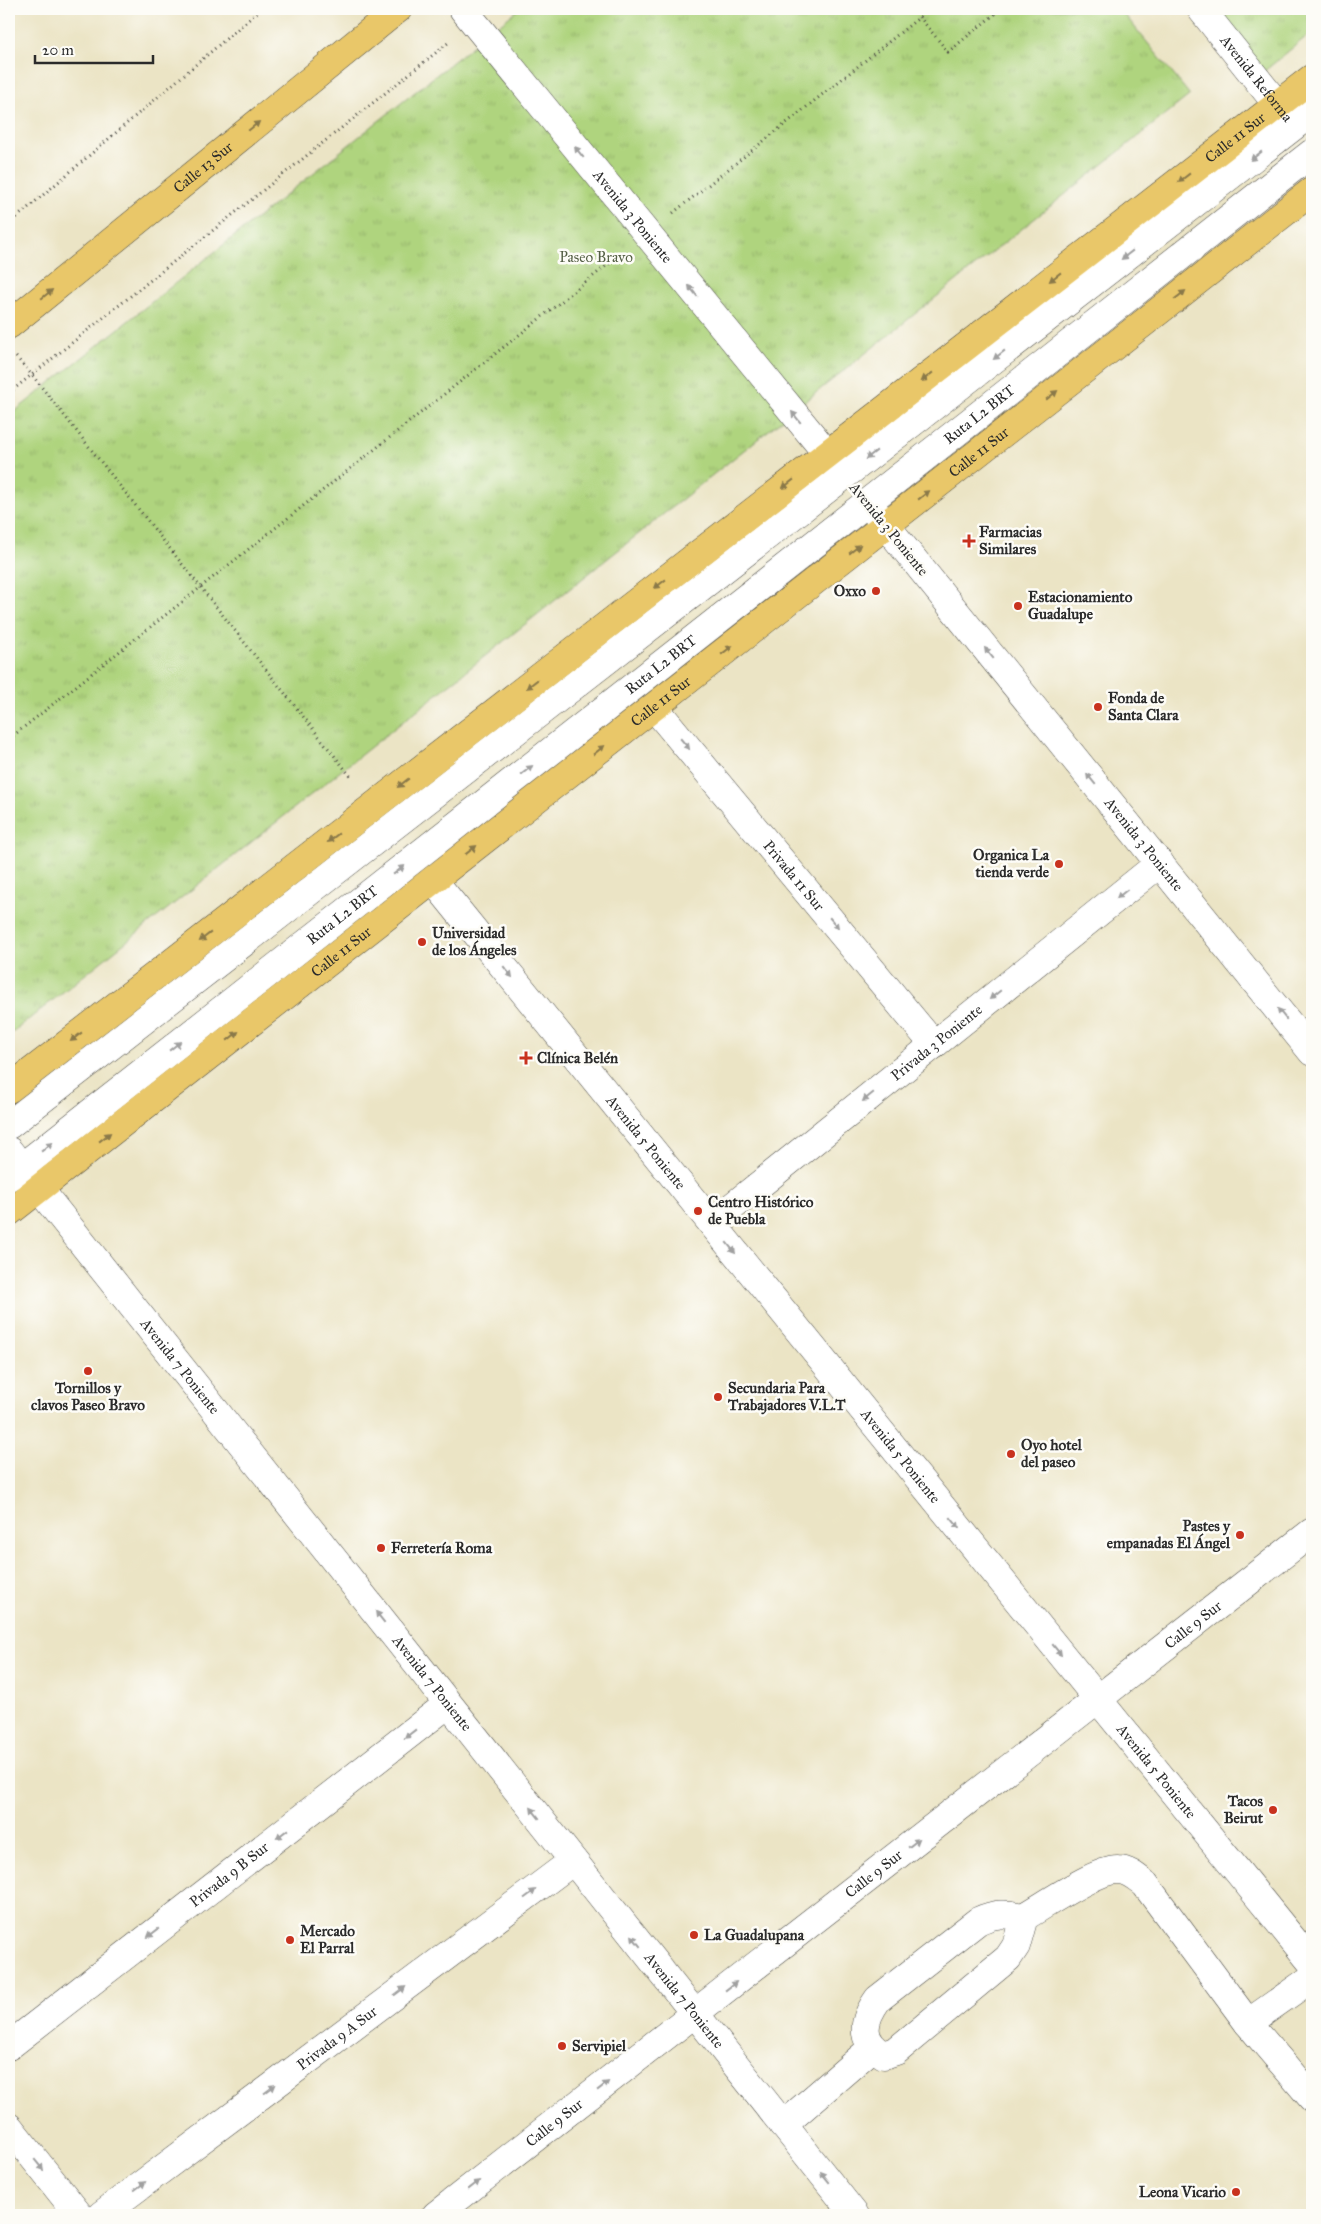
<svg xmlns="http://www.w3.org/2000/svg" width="1321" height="2224" viewBox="0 0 1321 2224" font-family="'IM FELL Great Primer',serif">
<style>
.park{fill:url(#park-tufts);stroke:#6d8054}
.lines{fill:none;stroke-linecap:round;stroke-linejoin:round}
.minor-casing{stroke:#484742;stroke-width:29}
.major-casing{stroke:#484742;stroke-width:29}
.path{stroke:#484742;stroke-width:3;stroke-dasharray:1 4;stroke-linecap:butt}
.minor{stroke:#fff;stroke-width:28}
.major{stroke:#e9c769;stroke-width:28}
.oneway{fill:#8a794a}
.oneway2{fill:#a0a0a0}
.poi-dot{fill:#c8321e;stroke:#fdfcf7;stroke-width:2}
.labels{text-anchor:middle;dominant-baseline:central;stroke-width:5;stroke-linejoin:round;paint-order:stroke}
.street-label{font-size:15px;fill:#2b2b2b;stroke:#fdfcf7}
.park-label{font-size:15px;fill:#535e44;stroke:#fdfcf7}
.poi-label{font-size:15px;font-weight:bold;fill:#2b2b2b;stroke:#fdfcf7;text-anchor:start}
</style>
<defs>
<pattern id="park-tufts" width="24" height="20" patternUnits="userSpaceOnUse" patternTransform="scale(1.25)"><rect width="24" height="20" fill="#afd47e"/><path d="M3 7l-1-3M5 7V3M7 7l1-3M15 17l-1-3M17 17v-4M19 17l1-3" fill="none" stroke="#97b66d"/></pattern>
</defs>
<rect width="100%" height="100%" fill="#fdfcf7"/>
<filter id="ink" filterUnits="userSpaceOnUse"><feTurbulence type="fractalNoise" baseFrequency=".02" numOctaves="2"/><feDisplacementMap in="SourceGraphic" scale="10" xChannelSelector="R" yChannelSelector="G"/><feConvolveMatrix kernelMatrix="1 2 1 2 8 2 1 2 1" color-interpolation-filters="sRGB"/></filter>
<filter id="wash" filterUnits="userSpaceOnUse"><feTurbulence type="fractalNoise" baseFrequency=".0096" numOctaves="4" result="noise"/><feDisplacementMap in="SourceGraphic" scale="20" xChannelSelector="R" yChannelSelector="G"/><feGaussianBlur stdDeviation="1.12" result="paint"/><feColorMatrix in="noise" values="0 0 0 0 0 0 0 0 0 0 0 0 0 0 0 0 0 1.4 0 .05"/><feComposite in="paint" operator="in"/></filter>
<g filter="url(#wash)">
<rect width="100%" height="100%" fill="#ebe4c5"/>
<g class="park">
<path d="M519,9h601l70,86 -1181,940v-619z"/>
<path d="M1211,9h101v23l-50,41z"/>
</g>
</g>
<g filter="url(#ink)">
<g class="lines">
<defs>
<g id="minor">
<path id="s1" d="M463,9l379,463"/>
<path id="s2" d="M1201,9l91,114"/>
<path id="s3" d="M871,507l441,545"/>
<path id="s4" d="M654,707l280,338"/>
<path id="s5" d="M433,880l879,1083"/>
<path d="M9,1125l1303,-1013"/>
<path id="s6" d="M9,1151l846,1064"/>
<path id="s7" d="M9,1177l1303,-1024"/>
<path id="s8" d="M712,1223l448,-360"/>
<path d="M1024,1917l-8,29 -8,12 -112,93 -12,4c-26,-15 -21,-35 -6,-56l100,-78c17,-8 28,-8 46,-4 20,-11 72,-48 94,-47 11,0 19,8 27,14l103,139 64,75"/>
<path d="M1248,2023l64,-45"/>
<path id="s9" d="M9,2046l439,-342"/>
<path d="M783,2125l89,-77"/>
<path d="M9,2127l70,88"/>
<path id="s10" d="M101,2215l472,-354"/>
<path id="s11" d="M436,2215l876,-683"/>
</g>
<g id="major">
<path id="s12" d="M9,325l389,-316"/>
<path id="s13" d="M9,1089l1303,-1011"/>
<path id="s14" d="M9,1212l1303,-1021"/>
</g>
</defs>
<use href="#minor" class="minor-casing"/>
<use href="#major" class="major-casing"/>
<g class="path">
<path d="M913,9l35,43 53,-43"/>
<path d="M673,213l247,-196"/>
<path d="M9,224l252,-215"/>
<path d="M16,357l16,18 320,403"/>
<path d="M9,393l439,-350"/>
<path d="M9,739l611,-484"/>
</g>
<use href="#minor" class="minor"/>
<use href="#major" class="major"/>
</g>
<defs><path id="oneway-solid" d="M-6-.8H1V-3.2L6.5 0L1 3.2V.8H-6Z" transform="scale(1.25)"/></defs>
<g class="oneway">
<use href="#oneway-solid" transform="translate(254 126) rotate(-39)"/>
<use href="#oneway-solid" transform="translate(1184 178) rotate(142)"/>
<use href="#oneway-solid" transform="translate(1055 277) rotate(142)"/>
<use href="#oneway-solid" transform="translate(47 294) rotate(-39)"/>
<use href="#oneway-solid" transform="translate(1180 295) rotate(-38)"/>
<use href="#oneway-solid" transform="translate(927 377) rotate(142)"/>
<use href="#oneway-solid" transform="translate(1052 395) rotate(-38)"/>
<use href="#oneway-solid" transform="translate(788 484) rotate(142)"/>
<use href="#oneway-solid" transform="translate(924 495) rotate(-38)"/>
<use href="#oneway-solid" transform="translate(855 549) rotate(-38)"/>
<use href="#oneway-solid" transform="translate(660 584) rotate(142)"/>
<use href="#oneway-solid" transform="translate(727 650) rotate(-38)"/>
<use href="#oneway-solid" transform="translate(532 684) rotate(142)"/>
<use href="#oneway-solid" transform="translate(599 750) rotate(-38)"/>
<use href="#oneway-solid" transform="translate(403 783) rotate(142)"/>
<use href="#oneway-solid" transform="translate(333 838) rotate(142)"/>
<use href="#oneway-solid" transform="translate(471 850) rotate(-38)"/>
<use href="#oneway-solid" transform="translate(205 937) rotate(142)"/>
<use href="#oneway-solid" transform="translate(233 1036) rotate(-38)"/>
<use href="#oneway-solid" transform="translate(76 1037) rotate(142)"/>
<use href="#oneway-solid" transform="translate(105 1137) rotate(-38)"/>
</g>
<g class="oneway2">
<use href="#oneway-solid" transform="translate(579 152) rotate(-129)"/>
<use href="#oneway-solid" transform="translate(1256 156) rotate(142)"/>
<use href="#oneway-solid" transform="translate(1127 255) rotate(142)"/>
<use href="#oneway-solid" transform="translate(693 291) rotate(-129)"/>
<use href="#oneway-solid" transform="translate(999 355) rotate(142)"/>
<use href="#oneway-solid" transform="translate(796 417) rotate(-129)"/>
<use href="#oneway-solid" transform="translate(871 455) rotate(142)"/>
<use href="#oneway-solid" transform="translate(989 653) rotate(-129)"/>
<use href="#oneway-solid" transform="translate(685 744) rotate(50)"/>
<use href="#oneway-solid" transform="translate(527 770) rotate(-38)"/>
<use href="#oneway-solid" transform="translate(1091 779) rotate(-129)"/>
<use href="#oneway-solid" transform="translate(399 870) rotate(-38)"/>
<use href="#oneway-solid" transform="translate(1122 894) rotate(141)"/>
<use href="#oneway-solid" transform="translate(834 923) rotate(50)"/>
<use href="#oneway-solid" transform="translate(508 972) rotate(51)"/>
<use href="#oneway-solid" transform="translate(995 995) rotate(141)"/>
<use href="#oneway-solid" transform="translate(1282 1014) rotate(-129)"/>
<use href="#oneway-solid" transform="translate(175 1046) rotate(-38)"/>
<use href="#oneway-solid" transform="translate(868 1097) rotate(141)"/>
<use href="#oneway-solid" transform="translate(47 1147) rotate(-38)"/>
<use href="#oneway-solid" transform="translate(731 1248) rotate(51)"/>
<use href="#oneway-solid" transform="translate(955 1523) rotate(51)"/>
<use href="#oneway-solid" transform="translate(380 1617) rotate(-128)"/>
<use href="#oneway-solid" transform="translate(1057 1650) rotate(51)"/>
<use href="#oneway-solid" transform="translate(410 1734) rotate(142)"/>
<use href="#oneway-solid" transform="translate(535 1813) rotate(-128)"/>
<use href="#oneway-solid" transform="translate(282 1834) rotate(142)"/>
<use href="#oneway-solid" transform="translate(914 1843) rotate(-38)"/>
<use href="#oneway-solid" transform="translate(530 1894) rotate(-37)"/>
<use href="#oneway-solid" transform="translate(153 1933) rotate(142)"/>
<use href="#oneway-solid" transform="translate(636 1941) rotate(-128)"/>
<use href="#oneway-solid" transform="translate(731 1986) rotate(-38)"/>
<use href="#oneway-solid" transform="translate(400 1991) rotate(-37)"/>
<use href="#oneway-solid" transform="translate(603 2086) rotate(-38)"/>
<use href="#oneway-solid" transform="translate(270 2089) rotate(-37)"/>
<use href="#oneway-solid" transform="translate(39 2165) rotate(51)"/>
<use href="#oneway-solid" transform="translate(825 2177) rotate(-129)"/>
<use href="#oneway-solid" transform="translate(474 2185) rotate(-38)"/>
<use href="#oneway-solid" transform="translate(140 2186) rotate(-37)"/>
</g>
</g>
<g class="poi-dot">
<path d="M966.5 533.5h5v5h5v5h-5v5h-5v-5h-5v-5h5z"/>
<circle cx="876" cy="591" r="5"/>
<circle cx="1018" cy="606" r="5"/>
<circle cx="1098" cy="707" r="5"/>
<circle cx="1059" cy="864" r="5"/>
<circle cx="422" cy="942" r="5"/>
<path d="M523.5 1050.5h5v5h5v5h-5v5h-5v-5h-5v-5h5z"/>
<circle cx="698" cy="1211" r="5"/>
<circle cx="88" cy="1371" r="5"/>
<circle cx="718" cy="1397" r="5"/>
<circle cx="1011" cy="1454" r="5"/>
<circle cx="1240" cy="1535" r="5"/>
<circle cx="381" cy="1548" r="5"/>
<circle cx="1273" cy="1810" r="5"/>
<circle cx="694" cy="1935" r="5"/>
<circle cx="290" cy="1940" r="5"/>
<circle cx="562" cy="2046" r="5"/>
<circle cx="1236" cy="2192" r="5"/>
</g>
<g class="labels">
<g class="street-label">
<text stroke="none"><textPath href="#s2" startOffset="89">Avenida Reforma</textPath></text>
<text stroke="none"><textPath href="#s13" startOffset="1552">Calle 11 Sur</textPath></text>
<text stroke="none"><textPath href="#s12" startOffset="250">Calle 13 Sur</textPath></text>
<text stroke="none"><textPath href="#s1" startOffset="268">Avenida 3 Poniente</textPath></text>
<text stroke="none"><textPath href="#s7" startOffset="1234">Ruta L2 BRT</textPath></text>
<text stroke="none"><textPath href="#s14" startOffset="1232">Calle 11 Sur</textPath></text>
<text transform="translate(889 529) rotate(51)">Avenida 3 Poniente</text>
<text stroke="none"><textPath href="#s7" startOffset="829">Ruta L2 BRT</textPath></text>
<text stroke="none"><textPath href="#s14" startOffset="828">Calle 11 Sur</textPath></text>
<text stroke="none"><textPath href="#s3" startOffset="434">Avenida 3 Poniente</textPath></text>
<text stroke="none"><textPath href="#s4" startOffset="219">Privada 11 Sur</textPath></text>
<text stroke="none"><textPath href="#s7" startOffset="424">Ruta L2 BRT</textPath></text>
<text stroke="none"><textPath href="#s14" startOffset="422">Calle 11 Sur</textPath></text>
<text stroke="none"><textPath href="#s8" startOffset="288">Privada 3 Poniente</textPath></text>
<text stroke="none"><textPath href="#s5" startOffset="338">Avenida 5 Poniente</textPath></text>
<text stroke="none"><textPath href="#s6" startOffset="275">Avenida 7 Poniente</textPath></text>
<text stroke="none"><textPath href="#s5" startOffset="742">Avenida 5 Poniente</textPath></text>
<text stroke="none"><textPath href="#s11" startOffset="960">Calle 9 Sur</textPath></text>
<text stroke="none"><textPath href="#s6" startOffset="680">Avenida 7 Poniente</textPath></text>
<text stroke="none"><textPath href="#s5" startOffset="1148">Avenida 5 Poniente</textPath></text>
<text stroke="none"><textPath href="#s11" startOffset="555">Calle 9 Sur</textPath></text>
<text stroke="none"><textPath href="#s9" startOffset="279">Privada 9 B Sur</textPath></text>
<text stroke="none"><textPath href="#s6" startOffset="1085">Avenida 7 Poniente</textPath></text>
<text stroke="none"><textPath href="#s10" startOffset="295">Privada 9 A Sur</textPath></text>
<text stroke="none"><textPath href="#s11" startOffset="150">Calle 9 Sur</textPath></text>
</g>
<g class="park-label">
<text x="596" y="257">Paseo Bravo</text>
</g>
<g class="poi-label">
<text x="979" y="532">Farmacias<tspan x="979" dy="17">Similares</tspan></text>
<text x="866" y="591" text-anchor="end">Oxxo</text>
<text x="1028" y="597">Estacionamiento<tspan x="1028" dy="17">Guadalupe</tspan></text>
<text x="1108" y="698">Fonda de<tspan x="1108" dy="17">Santa Clara</tspan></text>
<text x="1049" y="855" text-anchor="end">Organica La<tspan x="1049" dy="17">tienda verde</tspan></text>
<text x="432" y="933">Universidad<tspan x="432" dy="17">de los Ángeles</tspan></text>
<text x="537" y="1058">Clínica Belén</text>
<text x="708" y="1202">Centro Histórico<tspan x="708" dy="17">de Puebla</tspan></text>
<text x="88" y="1388" text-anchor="middle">Tornillos y<tspan x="88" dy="17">clavos Paseo Bravo</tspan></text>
<text x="728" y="1388">Secundaria Para<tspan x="728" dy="17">Trabajadores V.L.T</tspan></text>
<text x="1021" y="1445">Oyo hotel<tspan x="1021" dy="17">del paseo</tspan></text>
<text x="1230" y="1526" text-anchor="end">Pastes y<tspan x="1230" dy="17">empanadas El Ángel</tspan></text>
<text x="391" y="1548">Ferretería Roma</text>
<text x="1263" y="1801" text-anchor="end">Tacos<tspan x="1263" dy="17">Beirut</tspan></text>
<text x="300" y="1931">Mercado<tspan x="300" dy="17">El Parral</tspan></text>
<text x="704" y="1935">La Guadalupana</text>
<text x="572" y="2046">Servipiel</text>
<text x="1226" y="2192" text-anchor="end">Leona Vicario</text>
</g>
</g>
<rect width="1321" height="2224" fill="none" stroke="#fdfcf7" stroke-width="30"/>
<path d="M35 55v8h118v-8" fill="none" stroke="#2b2b2b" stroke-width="2.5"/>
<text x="42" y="55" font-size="15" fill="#2b2b2b" stroke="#fdfcf7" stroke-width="4" paint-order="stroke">20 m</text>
</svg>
